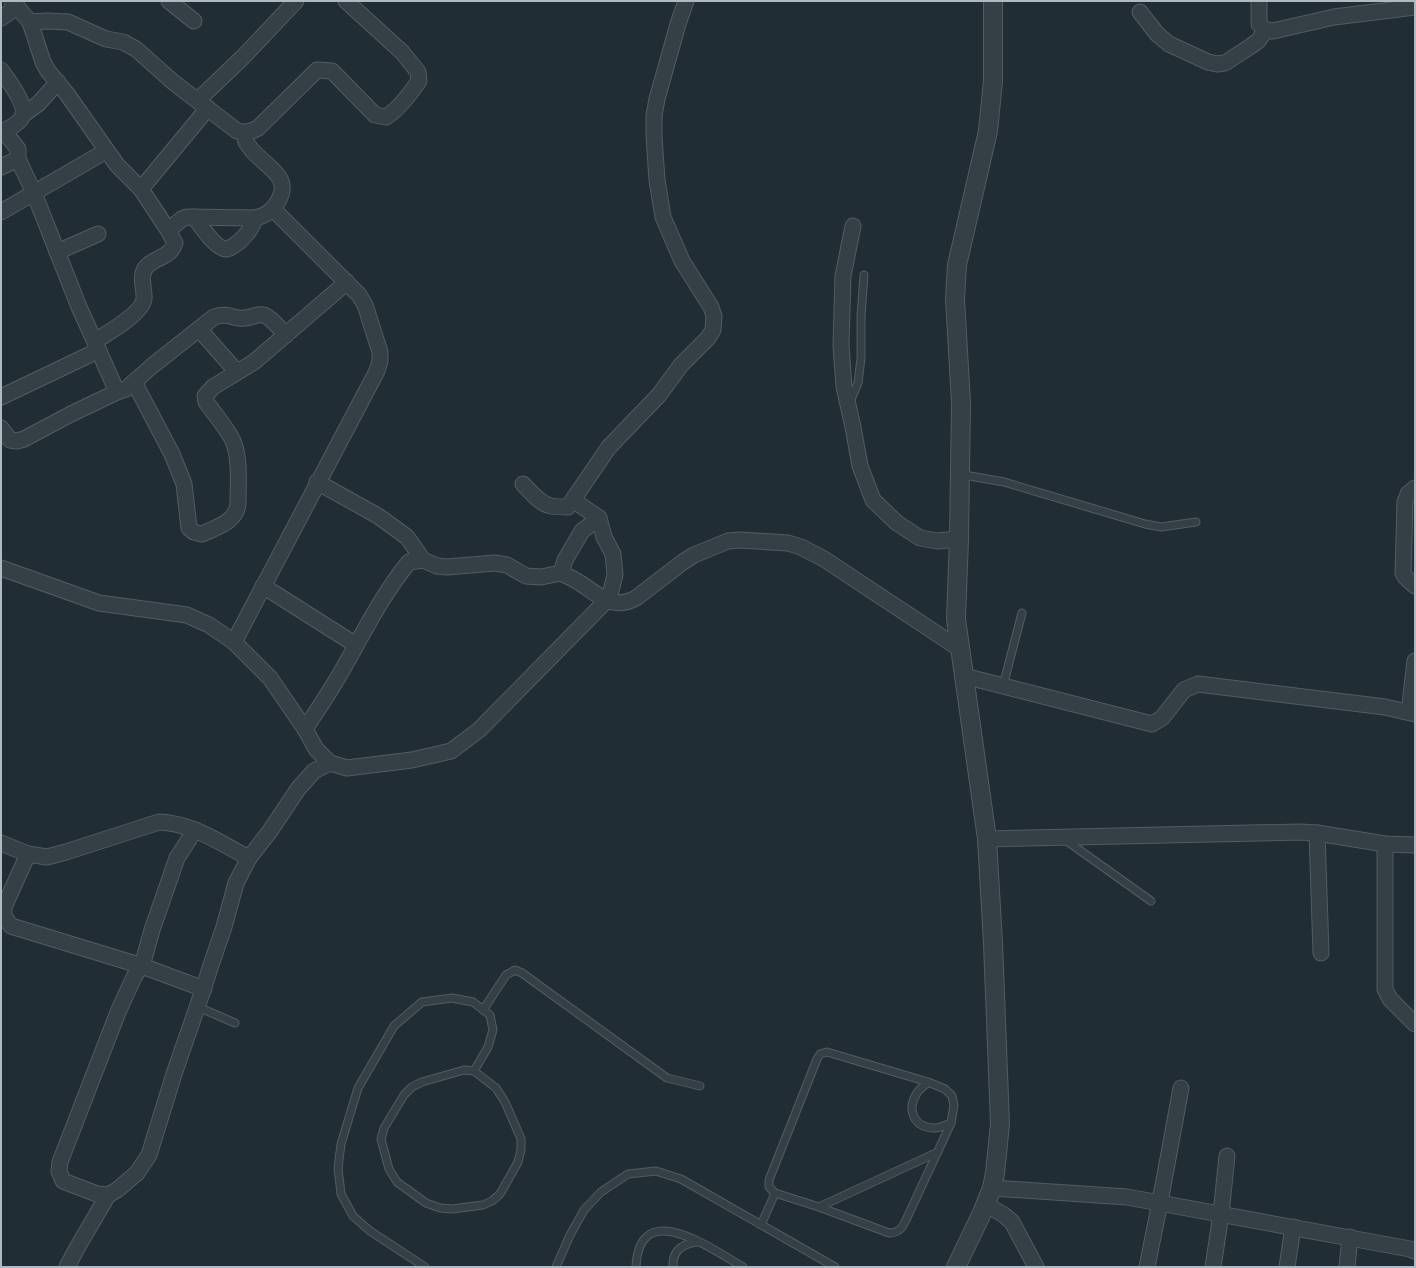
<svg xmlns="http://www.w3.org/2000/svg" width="1416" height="1268" viewBox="0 0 1416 1268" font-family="Karla,sans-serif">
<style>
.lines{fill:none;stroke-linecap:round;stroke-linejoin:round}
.service-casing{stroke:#515c64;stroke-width:9}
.minor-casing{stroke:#515c64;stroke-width:17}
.tertiary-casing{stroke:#515c64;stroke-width:20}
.service{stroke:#343f46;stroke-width:7}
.minor{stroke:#343f46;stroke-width:15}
.tertiary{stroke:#343f46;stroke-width:18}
</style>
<rect width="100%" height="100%" fill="#212d35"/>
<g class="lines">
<defs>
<g id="service">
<path d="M850,402l8,-19 3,-25v-42l3,-41"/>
<path d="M959,474l45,8 141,42 16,3 35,-5"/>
<path d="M1003,686l19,-73"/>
<path d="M1064,839l87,62"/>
<path d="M198,1007l37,16"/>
<path d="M483,1010l23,-35 9,-5 7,3 145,105 33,8"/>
<path d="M464,1070l10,1 22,17 9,14 16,37v11l-3,12 -18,32 -8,7 -9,4 -31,4 -12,-1 -14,-5 -29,-21 -8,-13 -8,-30 3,-11 20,-33 8,-8 10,-5z"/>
<path d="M928,1082c-3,4 -9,7 -11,11 -11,17 -3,35 18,35 5,0 11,-3 16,-5"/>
<path d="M819,1207l119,-55"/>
<path d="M761,1225l14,-32 44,14 70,26c9,0 13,-4 17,-13l45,-97 3,-18 -2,-9 -7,-7 -17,-7 -101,-30 -7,2 -3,5 -48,121v7l6,6"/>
<path d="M425,1267l-55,-36 -17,-15 -12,-22 -3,-26 3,-24 17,-56 36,-62 28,-24 30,-4 21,4 17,13 3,15 -5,17 -14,24"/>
<path d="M556,1267l14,-32 14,-25 17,-18 27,-18 28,-3 25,8 154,88"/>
<path d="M636,1267c3,-71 76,-18 107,0"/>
<path d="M673,1267c-1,-17 10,-24 26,-25"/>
</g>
<g id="minor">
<path d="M12,1l18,21 13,40 5,9 19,23 50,71 24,24 27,41 7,13c-4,14 -19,14 -28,23 -9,10 -2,21 -3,33 -2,15 -37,34 -49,42"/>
<path d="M169,1l25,20"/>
<path d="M1259,1v23l7,6 7,1 61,-14 81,-10"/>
<path d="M1140,12l17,22 12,10 39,18 9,2 8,-1 26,-17 7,-5 8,-11"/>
<path d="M1,18l16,-11"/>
<path d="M30,22l17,-1 21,1 38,17 17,3 13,7 37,33 64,49c9,2 14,1 21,-3l59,-58 15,1 43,44 11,2c13,-8 24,-23 33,-36l-1,-9 -16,-20 -56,-51"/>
<path d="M1,70c7,10 30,39 19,50 -4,5 -11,8 -16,11l14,18v10"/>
<path d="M198,100l45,-43 53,-56"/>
<path d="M24,114l14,-10 20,-22"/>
<path d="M1,167l17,-8 16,34 45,114 19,42 -9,6 -88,42"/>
<path d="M141,189l67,-81"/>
<path d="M1,212l105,-61"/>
<path d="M194,217c6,8 23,33 33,32 5,-1 9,-5 13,-8 8,-8 12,-13 15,-23"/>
<path d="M853,226l-10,50 -2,69 3,42 9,40 7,39 13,34 24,23 23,15 17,3 22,-2"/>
<path d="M168,230l14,-11 5,-2 68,1c10,-2 16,-6 22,-15 17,-27 -11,-35 -26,-54 -1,-2 -4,-5 -5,-7 -1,-3 -1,-7 -1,-9"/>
<path d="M57,252l41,-18"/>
<path d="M199,329l38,43"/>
<path d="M134,382l38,72 12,30 5,44 5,4 8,2c15,-7 34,-12 36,-30 0,-20 3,-50 -7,-67 -7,-12 -17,-24 -25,-35l-1,-6 8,-9 41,-25 93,-80"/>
<path d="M117,392l9,-3 26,-23 62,-49c16,-5 19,3 31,1 7,0 13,-5 19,-3 8,3 16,14 22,20"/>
<path d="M1,428l9,12 7,1 7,-2 47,-25 46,-22 -19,-43"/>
<path d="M317,482l61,34 29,21 16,23"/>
<path d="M523,484c8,8 17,20 28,22 6,1 12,1 17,1l41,-60 50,-52 22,-30 27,-27 5,-8 1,-14 -3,-9 -29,-46 -19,-44 -6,-37 -3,-44v-20l3,-17 21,-75 8,-23"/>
<path d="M1415,488l-7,6 -3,8 -2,71 2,4 10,9"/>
<path d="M1,568l98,35 88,12 22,10 25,17 36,36 35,51 11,20 14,14 17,5 65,-8 39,-9 28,-21 127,-129 5,-10 4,-16 -2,-21 -9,-17 -5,-19 -26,-18"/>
<path d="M561,573l4,-13 17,-29 17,-13"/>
<path d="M263,586l93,59"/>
<path d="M234,642l143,-271 3,-10v-9l-15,-47 -6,-10 -86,-86"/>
<path d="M964,676l188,48 10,-6 22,-28 14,-6 187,23 30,7"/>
<path d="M1409,712l6,-51"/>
<path d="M305,729c12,-18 24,-36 35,-55 22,-38 41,-78 69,-112l14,-2 14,6 10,1 48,-4 12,2 19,11 15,1 20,-4c6,3 13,6 19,10 19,12 32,28 56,15l47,-36 11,-7 34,-14 12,-1 48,3 13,4 23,12 136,90"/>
<path d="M1317,833l4,120"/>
<path d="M987,839l313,-7 17,1 68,11 30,1"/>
<path d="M1,843l27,11 19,3 19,-5 93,-30c33,1 61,21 90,36"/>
<path d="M1385,844v145l5,10 25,25"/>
<path d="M28,854l-24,53v9l7,10 131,40 10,-36 25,-72 18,-28"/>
<path d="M204,989l-62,-23 -7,9 -17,37 -58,150 -1,9 4,10 34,13 11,1 9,-5 20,-17 12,-18 25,-81 28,-81 9,-28 13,-38 12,-44 13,-25 21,-27 28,-42 16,-18 16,-8"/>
<path d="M992,1188l135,9 283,52 5,2"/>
<path d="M985,1204l19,11 8,7 24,45"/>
<path d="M67,1267l10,-19 31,-53"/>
<path d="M1147,1267l13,-65 21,-114"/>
<path d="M1213,1267l8,-53 6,-58"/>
<path d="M1287,1267l6,-40"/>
<path d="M1347,1267l3,-30"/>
</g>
<path id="tertiary" d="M956,1267l26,-54 10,-25 3,-15 5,-49 -7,-181 -6,-104 -31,-220 3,-80 2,-136 -6,-104 2,-34 31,-134 5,-50v-80"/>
</defs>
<use href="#service" class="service-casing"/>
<use href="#minor" class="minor-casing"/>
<use href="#tertiary" class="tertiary-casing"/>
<use href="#service" class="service"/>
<use href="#minor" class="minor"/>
<use href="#tertiary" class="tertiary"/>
</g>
<rect width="1416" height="1268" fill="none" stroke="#aebac3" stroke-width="4"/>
</svg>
